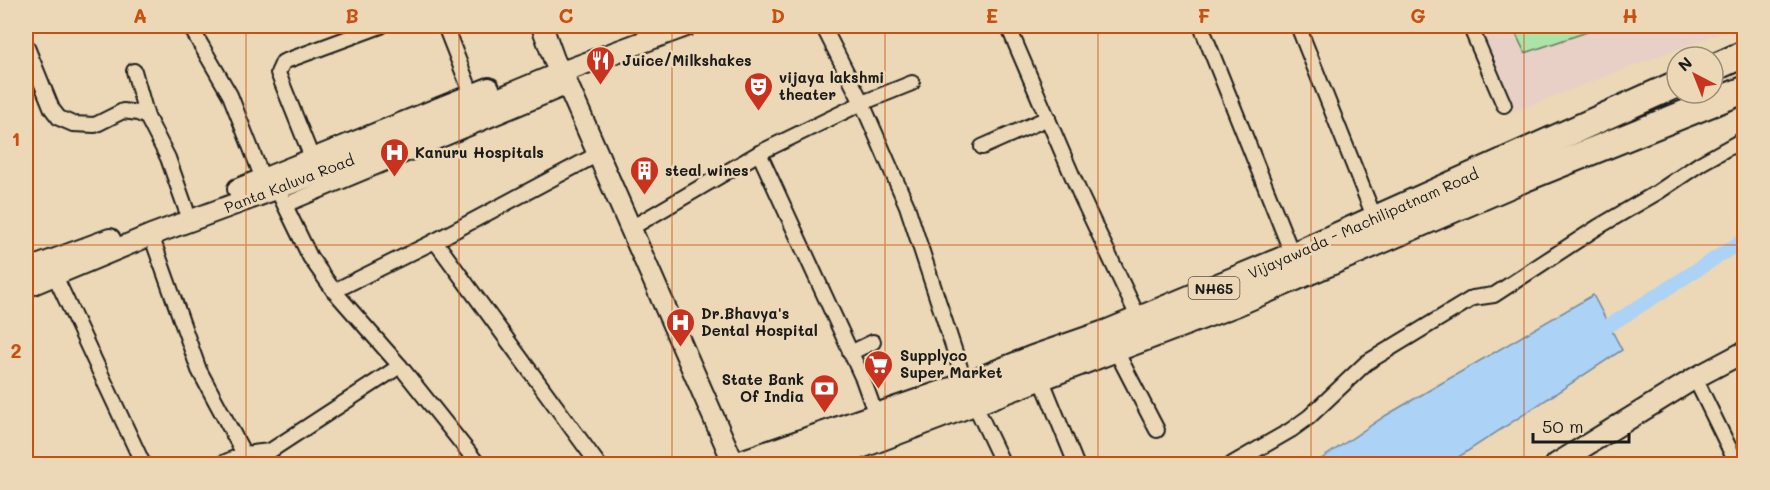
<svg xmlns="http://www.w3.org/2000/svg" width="1770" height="490" viewBox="0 0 1770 490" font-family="Mali,sans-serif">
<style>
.built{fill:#e8d0c6}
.green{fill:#ace3a6;stroke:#648061;stroke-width:1.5}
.water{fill:#acd2f5;stroke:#72899e;stroke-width:1.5}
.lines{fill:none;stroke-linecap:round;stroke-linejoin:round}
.canal{stroke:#acd2f5;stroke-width:14}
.street-casing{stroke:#1c1c1c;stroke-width:18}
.secondary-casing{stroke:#1c1c1c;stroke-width:24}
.highway-casing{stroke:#1c1c1c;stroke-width:30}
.street{stroke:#ecd8b6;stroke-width:14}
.secondary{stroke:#ecd8b6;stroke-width:20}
.highway{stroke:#ecd8b6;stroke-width:26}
.grid{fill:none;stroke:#c9500e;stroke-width:1.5;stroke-opacity:0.55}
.labels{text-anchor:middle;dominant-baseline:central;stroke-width:5;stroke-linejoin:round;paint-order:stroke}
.shield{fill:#ecd8b6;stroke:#5a544a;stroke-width:1.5}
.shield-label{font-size:14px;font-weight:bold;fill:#1c1c1c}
.poi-label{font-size:15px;font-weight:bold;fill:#1c1c1c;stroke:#ecd8b6;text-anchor:start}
.street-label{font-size:15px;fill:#1c1c1c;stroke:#ecd8b6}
.neatline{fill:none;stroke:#c9500e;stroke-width:2}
.grid-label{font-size:20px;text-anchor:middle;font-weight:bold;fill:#c9500e}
</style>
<rect width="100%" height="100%" fill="#ecd8b6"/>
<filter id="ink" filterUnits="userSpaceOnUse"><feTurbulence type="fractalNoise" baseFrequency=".0167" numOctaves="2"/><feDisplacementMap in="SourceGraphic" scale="12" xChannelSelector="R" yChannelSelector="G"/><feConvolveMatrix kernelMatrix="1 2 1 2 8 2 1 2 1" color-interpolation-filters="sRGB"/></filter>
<g filter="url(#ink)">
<path class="built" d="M1475,26h262l-224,86z"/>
<path class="green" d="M1512,26h93l-80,27z"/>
<path class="water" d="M1593,295l29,55 -174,114h-134l71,-48z"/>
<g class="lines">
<path class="canal" d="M1594,335l150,-95"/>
<defs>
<g id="street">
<path d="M190,26l40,69 33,84"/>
<path d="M445,26l27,69"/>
<path d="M823,26l39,77 45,103 59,180"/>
<path d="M1008,26l73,170 58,123"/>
<path d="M1201,26l92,230"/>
<path d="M1298,26l77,193"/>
<path d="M1470,26l34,79"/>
<path d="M26,45l26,64 7,9 14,6 22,1 28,-14 15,2 9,4"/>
<path d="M134,71l13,46 21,41 18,51"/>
<path d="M982,147l66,-29"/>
<path d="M759,153l104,226 14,39"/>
<path d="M312,158l-34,-85 5,-11 98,-36"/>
<path d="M277,189l33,68 24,34 66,75 78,98"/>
<path d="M285,205l283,-118"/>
<path d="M631,228l128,-75 103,-50 50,-20"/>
<path d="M151,235l48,135 45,84"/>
<path d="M435,241l163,223"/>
<path d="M48,269l7,7 88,188"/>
<path d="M334,291l101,-50 163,-87"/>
<path d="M1115,349l42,81"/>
<path d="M850,353l23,-11"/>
<path d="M1041,378l35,86"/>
<path d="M1695,378l42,86"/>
<path d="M974,403l29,61"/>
<path d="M221,464l23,-10 26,-3 130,-85"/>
<path d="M1232,464l59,-34 18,-13 57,-54 107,-65 21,-3 104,-68 60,-35 43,-29 43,-24"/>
</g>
<g id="secondary">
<path d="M542,26l13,36 7,10 172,392"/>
<path d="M238,189l251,-101"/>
<path d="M26,270l84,-31"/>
<path d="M26,287l125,-52 171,-63 240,-100 124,-46"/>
<path d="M1556,464l139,-86 49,-26"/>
</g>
<g id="highway">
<path d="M1713,68l31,-14"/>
<path d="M741,464l225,-78 67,-27 75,-26 185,-77 384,-172"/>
<path d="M810,464l425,-161 290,-125 219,-88"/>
</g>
</defs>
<use href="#street" class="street-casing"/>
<use href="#secondary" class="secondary-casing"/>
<use href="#highway" class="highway-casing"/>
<use href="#street" class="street"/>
<use href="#secondary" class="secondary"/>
<use href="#highway" class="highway"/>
</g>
</g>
<path class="grid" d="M246,26v438M459,26v438M672,26v438M885,26v438M1098,26v438M1311,26v438M1524,26v438M26,245h1718"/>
<defs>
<symbol id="restaurant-pin" viewBox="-11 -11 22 30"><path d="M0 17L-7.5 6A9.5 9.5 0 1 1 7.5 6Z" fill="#c8321e" stroke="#ecd8b6"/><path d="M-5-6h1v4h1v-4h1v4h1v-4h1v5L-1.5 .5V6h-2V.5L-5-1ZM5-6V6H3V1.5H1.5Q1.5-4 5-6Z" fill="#fff"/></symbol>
<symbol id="theatre-pin" viewBox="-11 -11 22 30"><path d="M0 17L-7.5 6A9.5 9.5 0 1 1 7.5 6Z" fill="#c8321e" stroke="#ecd8b6"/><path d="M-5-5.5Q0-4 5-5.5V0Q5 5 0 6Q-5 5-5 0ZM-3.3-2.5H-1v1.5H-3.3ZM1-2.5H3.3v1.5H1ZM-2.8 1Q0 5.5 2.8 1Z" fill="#fff"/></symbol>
<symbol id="hospital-pin" viewBox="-11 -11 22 30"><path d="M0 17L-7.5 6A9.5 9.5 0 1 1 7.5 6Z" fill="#c8321e" stroke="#ecd8b6"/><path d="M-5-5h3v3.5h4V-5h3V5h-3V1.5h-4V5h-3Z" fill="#fff"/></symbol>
<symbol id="building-pin" viewBox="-11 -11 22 30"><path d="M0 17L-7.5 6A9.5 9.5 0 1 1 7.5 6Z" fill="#c8321e" stroke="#ecd8b6"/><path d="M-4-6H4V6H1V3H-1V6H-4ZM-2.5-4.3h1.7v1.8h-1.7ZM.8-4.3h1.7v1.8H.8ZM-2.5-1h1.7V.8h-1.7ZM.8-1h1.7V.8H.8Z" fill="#fff"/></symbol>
<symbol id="supermarket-pin" viewBox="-11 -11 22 30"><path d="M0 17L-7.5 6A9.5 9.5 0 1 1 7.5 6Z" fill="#c8321e" stroke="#ecd8b6"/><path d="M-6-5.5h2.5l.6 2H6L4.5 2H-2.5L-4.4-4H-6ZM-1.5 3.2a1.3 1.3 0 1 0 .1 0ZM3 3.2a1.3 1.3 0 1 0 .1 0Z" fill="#fff"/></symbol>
<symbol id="bank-pin" viewBox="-11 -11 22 30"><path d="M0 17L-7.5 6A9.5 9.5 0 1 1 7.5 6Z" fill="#c8321e" stroke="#ecd8b6"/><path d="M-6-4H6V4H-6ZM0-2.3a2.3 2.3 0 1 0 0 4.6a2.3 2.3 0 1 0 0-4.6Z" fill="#fff"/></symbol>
</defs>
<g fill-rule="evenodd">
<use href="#restaurant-pin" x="584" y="44" width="33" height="45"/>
<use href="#theatre-pin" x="742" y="70" width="33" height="45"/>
<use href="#hospital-pin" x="378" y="136" width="33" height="45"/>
<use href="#building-pin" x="628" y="154" width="33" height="45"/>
<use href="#hospital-pin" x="664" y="306" width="33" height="45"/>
<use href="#supermarket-pin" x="862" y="348" width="33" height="45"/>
<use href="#bank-pin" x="808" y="372" width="33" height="45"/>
</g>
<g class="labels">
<rect class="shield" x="1188.5" y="277" width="51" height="22" rx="4.5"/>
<g class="shield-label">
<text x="1214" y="288">NH65</text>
</g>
<g class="poi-label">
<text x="622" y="60">Juice/Milkshakes</text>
<text x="779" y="77">vijaya lakshmi<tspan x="779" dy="17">theater</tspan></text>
<text x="415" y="152">Kanuru Hospitals</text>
<text x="665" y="170">steal wines</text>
<text x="701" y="313">Dr.Bhavya's<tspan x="701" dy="17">Dental Hospital</tspan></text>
<text x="900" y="355">Supplyco<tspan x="900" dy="17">Super Market</tspan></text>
<text x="804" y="379" text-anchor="end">State Bank<tspan x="804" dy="17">Of India</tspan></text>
</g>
<g class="street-label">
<text transform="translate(289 183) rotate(-21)">Panta Kaluva Road</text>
<text transform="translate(1363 223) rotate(-24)">Vijayawada - Machilipatnam Road</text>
</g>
</g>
<rect width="1770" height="490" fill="none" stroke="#ecd8b6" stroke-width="66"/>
<g transform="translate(1695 75) rotate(318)"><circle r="28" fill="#ecd8b6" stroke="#998d78" stroke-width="1.5"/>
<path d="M0-4.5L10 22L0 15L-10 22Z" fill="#c8321e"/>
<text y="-9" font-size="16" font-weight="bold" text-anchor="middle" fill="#1c1c1c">N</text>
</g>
<path d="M1533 433v9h96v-9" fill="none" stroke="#1c1c1c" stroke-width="3"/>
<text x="1542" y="433" font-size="18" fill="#1c1c1c" stroke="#ecd8b6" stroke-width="4.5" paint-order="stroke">50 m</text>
<rect x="33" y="33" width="1704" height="424" class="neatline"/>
<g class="grid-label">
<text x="140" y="23">A</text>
<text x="352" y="23">B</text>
<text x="566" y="23">C</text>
<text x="778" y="23">D</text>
<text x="992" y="23">E</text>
<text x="1204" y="23">F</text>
<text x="1418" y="23">G</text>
<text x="1630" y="23">H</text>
<text x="16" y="146">1</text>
<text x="16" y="358">2</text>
</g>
</svg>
